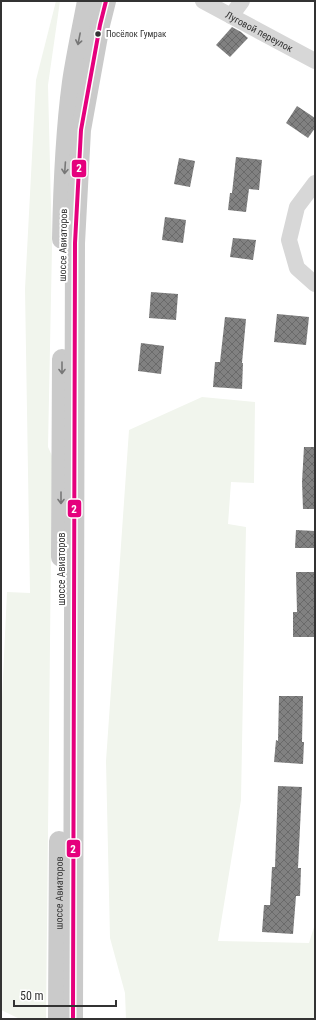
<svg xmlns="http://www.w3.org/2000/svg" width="316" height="1020" viewBox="0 0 316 1020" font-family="'Roboto Condensed',sans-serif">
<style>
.green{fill:#f1f5ed}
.building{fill:url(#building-cross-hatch)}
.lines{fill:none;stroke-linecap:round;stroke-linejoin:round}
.minor{stroke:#d7d7d7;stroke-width:16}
.major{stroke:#cacaca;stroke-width:20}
.bus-1-casing{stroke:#fff;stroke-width:7}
.bus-1{stroke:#e5007d;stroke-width:4}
.oneway{stroke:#777}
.bus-dot{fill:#333;stroke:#fff;stroke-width:1.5}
.labels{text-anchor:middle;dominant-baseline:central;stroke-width:4;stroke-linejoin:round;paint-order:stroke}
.bus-label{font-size:9px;fill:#333;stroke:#fff;text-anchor:start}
.street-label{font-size:10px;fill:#333;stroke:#fff}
.line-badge{stroke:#fff;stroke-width:1.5}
.badge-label{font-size:11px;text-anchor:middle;font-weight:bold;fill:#fff}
</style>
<defs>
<pattern id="building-cross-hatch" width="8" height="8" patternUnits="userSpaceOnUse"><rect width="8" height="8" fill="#818181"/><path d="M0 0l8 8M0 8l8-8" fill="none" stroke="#6a6a6a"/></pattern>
</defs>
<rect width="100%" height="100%" fill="#fff"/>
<g class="green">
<path d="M56,1h4l-12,84 4,162 -4,200 4,9 -6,563h-26l-19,-9v-290l6,-128 23,1 -5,-304 11,-209z"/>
<path d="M202,397l53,5 -1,81 -23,-1 -3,42 18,3 -5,273 -23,141 91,2 6,-19v95h-189l-1,-26 -15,-55 -4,-177 23,-331z"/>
</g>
<g class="building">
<path d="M232,27l9,5 7,6 -18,19 -14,-12z"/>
<path d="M297,106l18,12v10l-7,10 -22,-15z"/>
<path d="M236,157l26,3 -3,30 -10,-1 -3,23 -18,-2 2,-17h2z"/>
<path d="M179,158l16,3 -5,26 -16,-3z"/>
<path d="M165,217l21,3 -3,23 -21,-3z"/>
<path d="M233,238l23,2 -3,20 -23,-3z"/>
<path d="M151,292l27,2 -2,26 -27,-2z"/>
<path d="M277,314l32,3 -3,28 -32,-3z"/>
<path d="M225,317l21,2 -4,44h1l-1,26 -29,-2 2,-25h5z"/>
<path d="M141,343l23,3 -3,28 -23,-3z"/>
<path d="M304,447h11v62h-12l-1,-27z"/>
<path d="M296,530l19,1v17h-20z"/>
<path d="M296,572h19v65h-22v-25h4z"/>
<path d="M279,696h24l-1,46h2l-1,22 -29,-2 2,-22 2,1z"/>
<path d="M278,786l24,1 -4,81h3l-1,28h-4l-3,38 -31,-2 2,-27h6l2,-38h3z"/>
</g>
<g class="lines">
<g class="minor">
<path id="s1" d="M203,1l112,60"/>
<path d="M231,16l11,-15"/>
<path d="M315,183l-18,24 -8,33 8,28 18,16"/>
</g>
<g class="major">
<path d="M62,239c1,-52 3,-105 10,-157 4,-27 10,-54 15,-81"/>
<path d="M61,557l1,-198"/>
<path id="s2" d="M58,1019l1,-178"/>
<path d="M73,1019l2,-776 6,-113 19,-105 6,-24"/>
</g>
<defs>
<path id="bus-1" d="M73,1019l2,-776 6,-113 19,-105 6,-24"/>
</defs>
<use href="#bus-1" class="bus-1-casing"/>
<use href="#bus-1" class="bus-1"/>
</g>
<defs><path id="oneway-shaft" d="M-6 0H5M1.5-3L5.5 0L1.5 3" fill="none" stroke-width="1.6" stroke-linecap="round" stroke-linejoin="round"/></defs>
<g class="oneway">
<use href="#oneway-shaft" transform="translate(79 39) rotate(101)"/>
<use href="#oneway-shaft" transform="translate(65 168) rotate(94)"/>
<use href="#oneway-shaft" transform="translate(62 368) rotate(90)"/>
<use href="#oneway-shaft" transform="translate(61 498) rotate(90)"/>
</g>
<circle class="bus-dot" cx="98" cy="34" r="3.5"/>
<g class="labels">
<g class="bus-label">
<text x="106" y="34">Посёлок Гумрак</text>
</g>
<g class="street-label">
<text stroke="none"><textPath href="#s1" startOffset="64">Луговой переулок</textPath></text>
<text transform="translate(63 245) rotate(-89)">шоссе Авиаторов</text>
<text transform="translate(61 569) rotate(-90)">шоссе Авиаторов</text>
<text stroke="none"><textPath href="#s2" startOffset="126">шоссе Авиаторов</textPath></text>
</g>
</g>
<g class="line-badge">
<rect x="71" y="159" width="16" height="19" rx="4" fill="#e5007d"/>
<rect x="67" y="499" width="15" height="19" rx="4" fill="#e5007d"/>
<rect x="66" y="839" width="15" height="19" rx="4" fill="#e5007d"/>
</g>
<g class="badge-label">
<text x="79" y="172">2</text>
<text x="74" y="513">2</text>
<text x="73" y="853">2</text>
</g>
<rect width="316" height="1020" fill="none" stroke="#333333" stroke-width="4"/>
<path d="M14 1000v6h102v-6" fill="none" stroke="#333333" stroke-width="2"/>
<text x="20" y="1000" font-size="12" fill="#333333" stroke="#ffffff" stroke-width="3" paint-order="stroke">50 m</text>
</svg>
